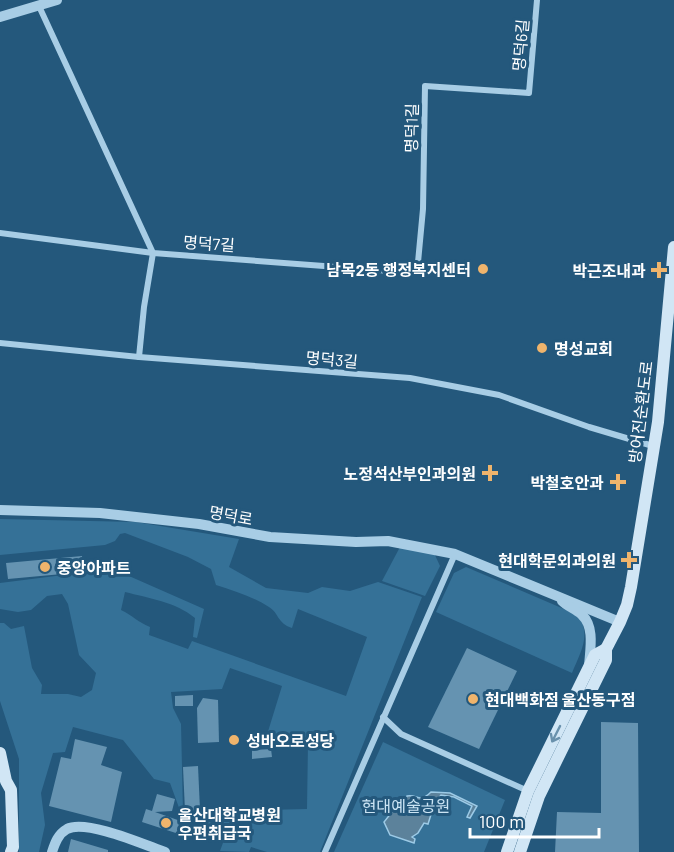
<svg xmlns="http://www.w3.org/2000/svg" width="674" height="852" viewBox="0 0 674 852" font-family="Barlow,'Noto Sans KR',sans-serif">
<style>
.green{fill:#357197;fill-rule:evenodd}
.water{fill:#5c829b;stroke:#9ccae6;stroke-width:1.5}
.building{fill:#6593b1}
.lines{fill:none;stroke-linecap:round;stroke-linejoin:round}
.minor{stroke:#a8cde5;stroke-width:6}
.tertiary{stroke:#a8cde5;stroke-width:10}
.secondary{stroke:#d1e6f5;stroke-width:12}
.oneway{stroke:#6991ac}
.poi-dot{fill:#efb46c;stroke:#24587c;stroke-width:2}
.labels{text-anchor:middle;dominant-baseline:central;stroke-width:6;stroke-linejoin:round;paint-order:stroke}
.street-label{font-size:16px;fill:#fff;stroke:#24587c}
.poi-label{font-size:16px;font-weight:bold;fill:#fff;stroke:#24587c;text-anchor:end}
.park-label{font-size:16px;fill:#cbe4f4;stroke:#24587c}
</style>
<rect width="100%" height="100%" fill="#24587c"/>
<g class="green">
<path d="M0,519l136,3 103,17 -10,28 37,21 42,5 14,-6 28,4 28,-9 44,15 -102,255h-53l-16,-5 -2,5 -29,-1 4,-11 -19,-9 -15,-3 -8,-12 -12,-33 -16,-4 -31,-39 -50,-13 -8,25 -12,1 -12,40 4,32 -6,27h-20v-93l-19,-58v-78h4l7,6 13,-3 8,42 10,17 -1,9h27l13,3 11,-7 4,-17 -17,-18 -11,-51 -6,-10 -15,2 -16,14 -13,2 -18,-3v-26l87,-11 17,-7 100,44 -7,29 -4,-1 2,-19c-19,-16 -47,-20 -70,-26l-4,18c11,5 18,13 29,17l-1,8 39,14 4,-8 154,55 21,-59 -69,-28 -6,19c-15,-5 -13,-15 -23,-21 -17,-11 -35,-16 -53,-22l-5,-16 -23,-12 -63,-24 -5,1 -5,7 -10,4 -105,10zM230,668l52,18 -16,52 42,5 -1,66 -124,3 -2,-88 -8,-16 -2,-16 51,-3z"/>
<path d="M400,547l34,6 6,13 -15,30 -43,-15z"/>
<path d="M466,567l112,48c14,20 2,38 -6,58l-136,-61 18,-39z"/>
<path d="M383,742l122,58 -21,52h-150z"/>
</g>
<path class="water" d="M431,792l19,1 27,13 -7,12 -3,-1 5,-11 -18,-9 -13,-2 -6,7 -7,22 -4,-1 -6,10 -6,4 3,2 -1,4 -24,-8 -6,-13 11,-14 9,-4 3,-8c11,-2 12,8 24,-4z"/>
<g class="building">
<path d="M82,556l2,16 -76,7 -2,-16z"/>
<path d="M467,648l50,23 -38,78 -51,-22z"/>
<path d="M193,695v11h-18v-10z"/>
<path d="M203,698l15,2 1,42 -21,1 -1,-35z"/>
<path d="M601,722l37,1 1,129h-84l2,-40 44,1z"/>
<path d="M75,739l32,8 -6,18 21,7 -11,50 -62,-16 12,-49 10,2z"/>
<path d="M271,749l1,8 -20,2v-9z"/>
<path d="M198,766l2,44 -15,1 -2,-44z"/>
<path d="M157,794l18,5 -3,12 -17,1 34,12 -4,12 -43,-14 4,-13 6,2z"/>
<path d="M71,839l37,11v2h-40z"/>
</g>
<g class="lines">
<g class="minor">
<path d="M38,4l115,249 -9,54 -5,50"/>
<path d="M0,233l153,20 264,20 6,-64 2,-123 104,7 8,-93"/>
<path d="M0,343l139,14 271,21 89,17 90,32 64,19"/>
<path d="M383,717l18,17 127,57"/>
<path d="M325,852l130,-298"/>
</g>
<g class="tertiary">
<path d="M0,17l57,-17"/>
<path d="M0,510l100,3 99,11 71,13 86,5 32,-1 67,13 165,68"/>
<path d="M562,601c6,6 14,8 20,14 13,12 8,35 7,51"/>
<path d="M52,852c3,-9 6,-18 15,-23 19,-10 78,16 98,23"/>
</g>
<g class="secondary">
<path d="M0,753l6,28 5,9 2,57 -2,5"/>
<path d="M507,852l21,-61 67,-136 11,-6"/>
<path d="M520,852l19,-56 67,-136v-11l14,-27 7,-17 4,-18 27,-165 16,-175"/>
</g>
</g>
<defs><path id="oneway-shaft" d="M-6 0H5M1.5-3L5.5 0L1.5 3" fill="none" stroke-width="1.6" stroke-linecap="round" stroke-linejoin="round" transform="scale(1.5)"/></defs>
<use class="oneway" href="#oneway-shaft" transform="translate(556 734) rotate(117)"/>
<g class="poi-dot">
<circle cx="483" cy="269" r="6"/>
<path d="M656 261h6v6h6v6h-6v6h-6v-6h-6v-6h6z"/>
<circle cx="542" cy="348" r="6"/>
<path d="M487 464h6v6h6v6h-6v6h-6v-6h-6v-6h6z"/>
<path d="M615 473h6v6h6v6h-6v6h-6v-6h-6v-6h6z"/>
<path d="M626 551h6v6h6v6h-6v6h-6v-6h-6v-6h6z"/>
<circle cx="45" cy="567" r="6"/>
<circle cx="473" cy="699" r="6"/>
<circle cx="234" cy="740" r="6"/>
<circle cx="166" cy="823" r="6"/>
</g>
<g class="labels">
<g class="street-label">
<text transform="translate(520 45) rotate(-85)">명덕6길</text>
<text transform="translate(411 128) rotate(-89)">명덕1길</text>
<text transform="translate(209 243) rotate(4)">명덕7길</text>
<text transform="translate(332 359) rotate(5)">명덕3길</text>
<text transform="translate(640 412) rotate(-83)">방어진순환도로</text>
<text transform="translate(231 515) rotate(10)">명덕로</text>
</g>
<g class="poi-label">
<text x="471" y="269">남목2동 행정복지센터</text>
<text x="646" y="270">박근조내과</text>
<text x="554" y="348" text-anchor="start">명성교회</text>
<text x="476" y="473">노정석산부인과의원</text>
<text x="604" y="482">박철호안과</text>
<text x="616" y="560">현대학문외과의원</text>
<text x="57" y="567" text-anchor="start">중앙아파트</text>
<text x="485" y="699" text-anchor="start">현대백화점 울산동구점</text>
<text x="246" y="740" text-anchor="start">성바오로성당</text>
<text x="178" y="814" text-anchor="start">울산대학교병원<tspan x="178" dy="18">우편취급국</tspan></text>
</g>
<g class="park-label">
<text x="406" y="805">현대예술공원</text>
</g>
</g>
<path d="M470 828v9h129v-9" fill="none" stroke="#ffffff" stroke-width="3"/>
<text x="479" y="828" font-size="18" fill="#ffffff" stroke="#24587c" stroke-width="4.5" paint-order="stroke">100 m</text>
</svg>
